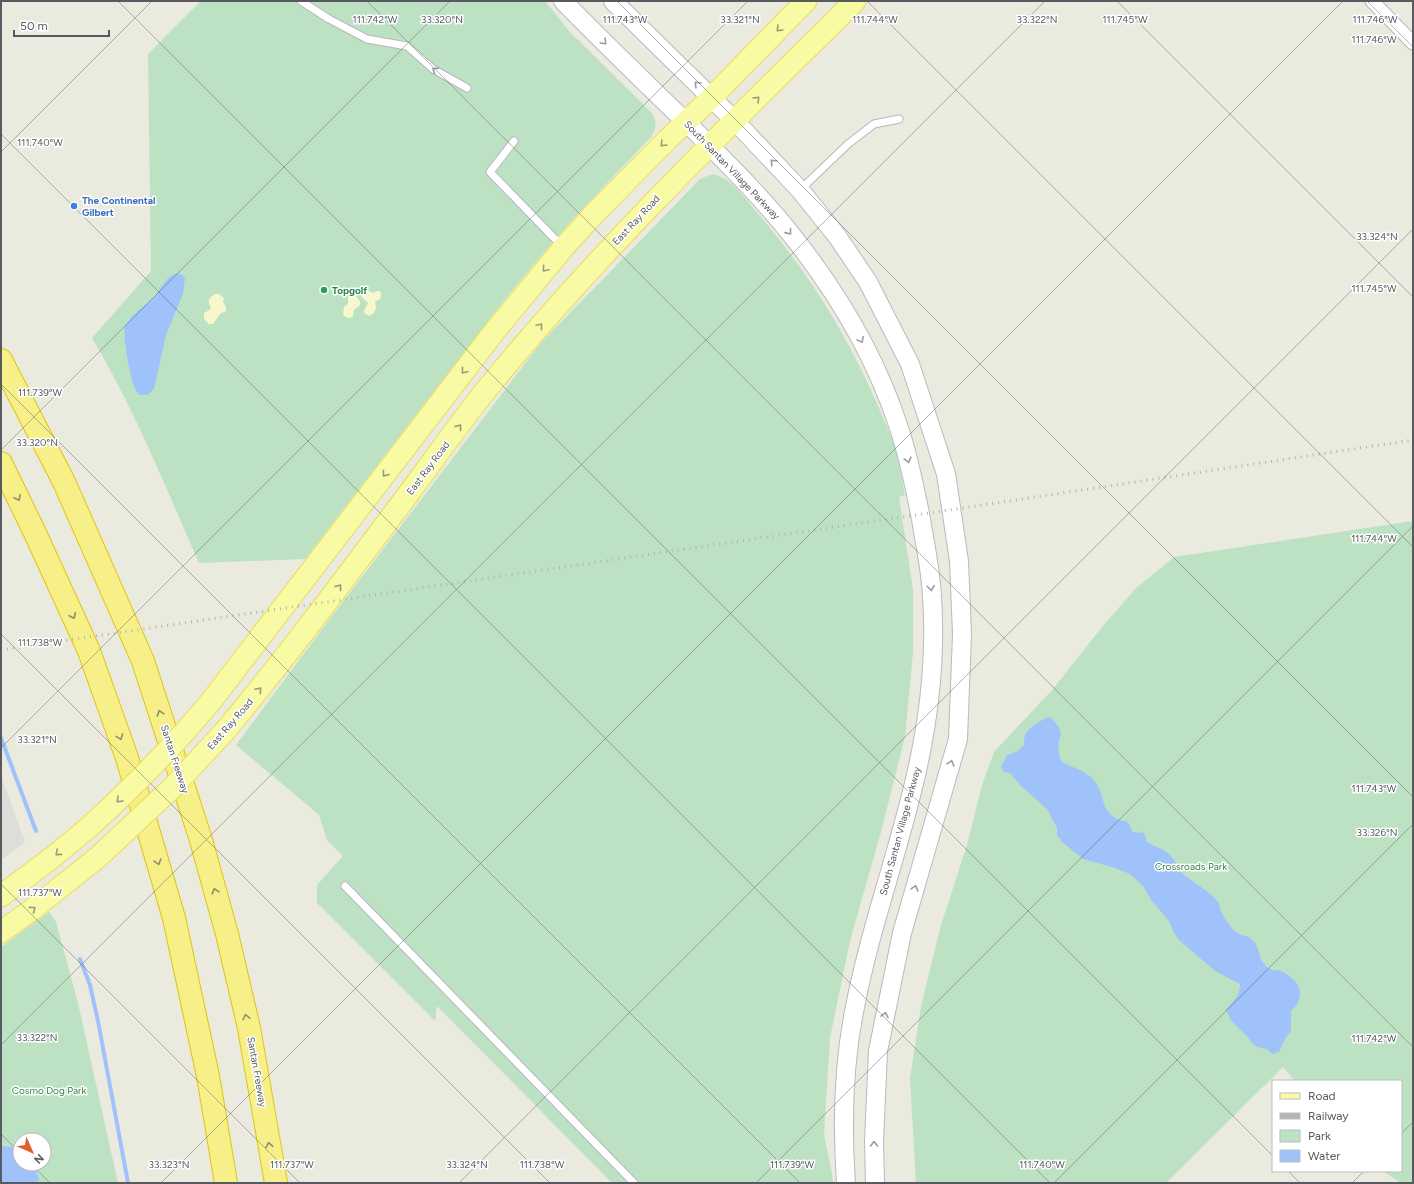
<svg xmlns="http://www.w3.org/2000/svg" width="1414" height="1184" viewBox="0 0 1414 1184" font-family="Figtree,sans-serif">
<style>
.industrial{fill:#deddd7}
.green{fill:#bce2c3;fill-rule:evenodd}
.sand{fill:#f8f6cd}
.water{fill:#9fc2fb}
.lines{fill:none;stroke-linecap:round;stroke-linejoin:round}
.stream{stroke:#9fc2fb;stroke-width:4}
.service-casing{stroke:#b7b8be;stroke-width:9}
.minor-casing{stroke:#b7b8be;stroke-width:15}
.secondary-casing{stroke:#b8bac1;stroke-width:20}
.primary-casing{stroke:#eadc59;stroke-width:23}
.motorway-casing{stroke:#e0c50a;stroke-width:24}
.service{stroke:#fff;stroke-width:7}
.minor{stroke:#fff;stroke-width:13}
.secondary{stroke:#fff;stroke-width:18}
.primary{stroke:#f9fba4;stroke-width:21}
.motorway{stroke:#f7f089;stroke-width:22}
.rail{stroke:#b2b3b3;stroke-width:3;stroke-dasharray:1 5;stroke-linecap:butt}
.primary-bridge-casing{stroke:#eadc59;stroke-width:23;stroke-linecap:butt}
.primary-bridge{stroke:#f9fba4;stroke-width:21}
.oneway{stroke:#989a7b}
.oneway2{stroke:#9b9ca0}
.oneway3{stroke:#908e6e}
.ticks{fill:none;stroke:#585a60;stroke-width:1;stroke-opacity:0.45}
.shop-dot{fill:#3f7fe0;stroke:#fff;stroke-width:1.5}
.leisure-dot{fill:#2e9e5b;stroke:#fff;stroke-width:1.5}
.labels{text-anchor:middle;dominant-baseline:central;stroke-width:3;stroke-linejoin:round;paint-order:stroke}
.street-label{font-size:10px;fill:#585a60;stroke:#fff}
.shop-label{font-size:10px;font-weight:bold;fill:#366cbe;stroke:#fff;text-anchor:start}
.leisure-label{font-size:10px;font-weight:bold;fill:#27864d;stroke:#fff;text-anchor:start}
.park-label{font-size:10px;fill:#378048;stroke:#fff}
.ticks-label{font-size:10px;text-anchor:middle;fill:#585a60;stroke:#fff;stroke-width:3;stroke-linejoin:round;paint-order:stroke}
</style>
<rect width="100%" height="100%" fill="#ebeadf"/>
<path class="industrial" d="M1,776l24,66 -24,18z"/>
<g class="green">
<path d="M201,1h344l25,31 82,81c5,9 5,16 -1,24l-78,82 -33,38 -42,51 -193,251 -106,4c-33,-75 -65,-155 -107,-225l59,-67 -3,-217z"/>
<path d="M712,174c22,4 35,28 49,43 45,54 80,108 109,171 9,21 19,41 26,62 4,14 6,30 9,45l-6,2 14,93v62l-8,85 -24,95 -31,109 -20,97 -6,96 7,34 2,15h-221l-175,-177 -2,15 -118,-118v-18l26,-29 -16,-16 -8,-25 -83,-70 90,-121 214,-280 160,-165z"/>
<path d="M1413,521v662h-12l-18,-12h18v-90h-106l-12,-14 -117,116h-250l-6,-104 11,-73 20,-81 26,-80 15,-60 12,-33 59,-63 49,-62 34,-39 38,-31z"/>
<path d="M49,912l7,10 22,81 40,180h-117v-236zM20,1140h24v24h-24z"/>
</g>
<g class="sand">
<path d="M366,290l8,3 2,-2h3l2,2c1,6 -2,6 -6,9 2,7 1,11 -6,14l-5,-3v-2l4,-8 -7,-7v-3z"/>
<path d="M215,294c5,0 7,1 9,5l-1,3 3,5v4l-6,3 -7,10h-4l-5,-5v-6l7,-4c-2,-8 -5,-9 4,-15z"/>
<path d="M350,295h5l5,6v4l-6,5 -1,7 -5,1 -5,-3 1,-8 4,-3v-7z"/>
</g>
<g class="water">
<path d="M177,273l5,2 3,3 -2,16 -17,41 -12,54 -7,6h-8c-2,-4 -5,-7 -6,-11 -3,-9 -11,-51 -8,-58 7,-13 22,-20 31,-31 6,-8 10,-19 21,-22z"/>
<path d="M1050,717c20,19 5,18 9,36 0,3 2,7 4,10 10,4 22,8 30,16 15,17 4,37 35,43l5,10 7,1 2,-2 3,4 2,7c8,5 18,7 24,14 5,5 7,13 12,18 10,9 28,17 36,29 1,2 0,3 1,6 2,5 7,13 11,18 10,12 16,5 24,16 5,7 4,16 10,22 4,6 10,4 16,6 4,1 13,8 15,11 7,10 4,22 -5,29v20l-6,8 -6,13 -7,2c-6,-8 -8,-4 -16,-8 -4,-2 -6,-6 -9,-10 -10,-10 -16,-12 -21,-27 8,-8 14,-13 14,-25l-25,-13 -36,-31 -5,-7 -5,-12 -17,-20 -9,-15 -13,-12 -15,-6 -32,-9 -21,-17 -5,-7v-7l-10,-19 -26,-23 -11,-13 -6,-1 -3,-5 6,-12 11,-4 6,-6c0,-3 0,-7 1,-10 4,-8 17,-16 25,-18z"/>
<path d="M3,1146l9,1 8,4v13h14l5,15 -1,4h-37v-36z"/>
</g>
<g class="lines">
<g class="stream">
<path d="M1,738l35,93"/>
<path d="M80,959l10,26 8,36 30,162"/>
</g>
<defs>
<g id="service">
<path d="M301,1l28,18 38,20 40,7 26,23 34,19"/>
<path d="M514,141l-24,31 63,65 10,9"/>
<path d="M800,190l48,-46 26,-20 25,-5"/>
<path d="M345,886l289,297"/>
</g>
<path id="minor" d="M1372,1l41,42"/>
<g id="secondary">
<path d="M563,1c45,46 91,90 137,135 33,33 65,65 94,102 45,57 83,122 105,190 10,30 16,60 22,91 4,26 10,52 11,78 4,58 -3,121 -16,178 -18,79 -47,156 -62,237 -11,56 -12,114 -8,171"/>
<path d="M613,1l122,120 65,69 37,46 31,46 42,82 36,110 13,87 3,73 -4,105 -56,194 -24,118 -4,90 1,42"/>
</g>
<g id="primary">
<path d="M212,700l282,-368 70,-85 28,-31 76,-77 43,-41 95,-97"/>
<path d="M225,731c64,-77 124,-158 184,-238 27,-36 53,-74 82,-109 112,-137 239,-259 364,-383"/>
<path d="M1,896l52,-39 35,-29"/>
<path d="M1,932l32,-23 64,-51"/>
</g>
<g id="motorway">
<path d="M1,360l63,122 79,179 58,179 26,94 22,94 27,155"/>
<path d="M1,463l34,70 54,118 38,107 47,160 34,158 18,107"/>
</g>
</defs>
<use href="#service" class="service-casing"/>
<use href="#minor" class="minor-casing"/>
<use href="#secondary" class="secondary-casing"/>
<use href="#primary" class="primary-casing"/>
<use href="#motorway" class="motorway-casing"/>
<use href="#service" class="service"/>
<use href="#minor" class="minor"/>
<use href="#secondary" class="secondary"/>
<use href="#primary" class="primary"/>
<use href="#motorway" class="motorway"/>
<path class="rail" d="M1,650l902,-133 510,-77"/>
<defs>
<g id="primary-bridge">
<path d="M88,828c44,-40 86,-82 124,-128"/>
<path d="M97,858l75,-70 53,-57"/>
</g>
</defs>
<use href="#primary-bridge" class="primary-bridge-casing"/>
<use href="#primary-bridge" class="primary-bridge"/>
</g>
<defs><path id="oneway-chevron" d="M-2-3.5L2.5 0L-2 3.5" fill="none" stroke-width="1.6" stroke-linecap="round" stroke-linejoin="round"/></defs>
<g class="oneway">
<use href="#oneway-chevron" transform="translate(779 29) rotate(135)"/>
<use href="#oneway-chevron" transform="translate(757 99) rotate(-45)"/>
<use href="#oneway-chevron" transform="translate(663 144) rotate(134)"/>
<use href="#oneway-chevron" transform="translate(545 269) rotate(130)"/>
<use href="#oneway-chevron" transform="translate(540 326) rotate(-50)"/>
<use href="#oneway-chevron" transform="translate(464 371) rotate(128)"/>
<use href="#oneway-chevron" transform="translate(459 427) rotate(-53)"/>
<use href="#oneway-chevron" transform="translate(385 474) rotate(127)"/>
<use href="#oneway-chevron" transform="translate(339 587) rotate(-53)"/>
<use href="#oneway-chevron" transform="translate(259 690) rotate(-50)"/>
<use href="#oneway-chevron" transform="translate(119 800) rotate(136)"/>
<use href="#oneway-chevron" transform="translate(58 853) rotate(140)"/>
<use href="#oneway-chevron" transform="translate(33 909) rotate(-37)"/>
</g>
<g class="oneway2">
<use href="#oneway-chevron" transform="translate(604 42) rotate(45)"/>
<use href="#oneway-chevron" transform="translate(435 70) rotate(-147)"/>
<use href="#oneway-chevron" transform="translate(697 84) rotate(-135)"/>
<use href="#oneway-chevron" transform="translate(773 162) rotate(-133)"/>
<use href="#oneway-chevron" transform="translate(789 232) rotate(51)"/>
<use href="#oneway-chevron" transform="translate(861 340) rotate(62)"/>
<use href="#oneway-chevron" transform="translate(908 460) rotate(75)"/>
<use href="#oneway-chevron" transform="translate(931 588) rotate(83)"/>
<use href="#oneway-chevron" transform="translate(951 763) rotate(-74)"/>
<use href="#oneway-chevron" transform="translate(915 888) rotate(-74)"/>
<use href="#oneway-chevron" transform="translate(885 1015) rotate(-78)"/>
<use href="#oneway-chevron" transform="translate(874 1144) rotate(-91)"/>
</g>
<g class="oneway3">
<use href="#oneway-chevron" transform="translate(18 498) rotate(64)"/>
<use href="#oneway-chevron" transform="translate(73 616) rotate(65)"/>
<use href="#oneway-chevron" transform="translate(160 713) rotate(-108)"/>
<use href="#oneway-chevron" transform="translate(120 737) rotate(70)"/>
<use href="#oneway-chevron" transform="translate(158 862) rotate(74)"/>
<use href="#oneway-chevron" transform="translate(215 891) rotate(-106)"/>
<use href="#oneway-chevron" transform="translate(246 1017) rotate(-103)"/>
<use href="#oneway-chevron" transform="translate(269 1145) rotate(-100)"/>
</g>
<path class="ticks" d="M118,1l1155,1155M367,1l1046,1046M617,1l796,796M867,1l546,546M1117,1l296,296M1367,1l46,46M1,134l1049,1049M1,152l151,-151M1,384l799,799M1,450l449,-449M1,634l549,549M1,748l747,-747M1,884l299,299M1,1045l1044,-1044M1,1134l19,19M1401,1134l12,-12M31,1164l19,19M1288,1171l12,12M161,1183l1182,-1182M459,1183l954,-954M756,1183l657,-657M1054,1183l359,-359M1352,1183l12,-12"/>
<circle class="shop-dot" cx="74" cy="206" r="4"/>
<circle class="leisure-dot" cx="324" cy="290" r="4"/>
<g class="labels">
<g class="street-label">
<text transform="translate(732 170) rotate(46)">South Santan Village Parkway</text>
<text transform="translate(636 220) rotate(-47)">East Ray Road</text>
<text transform="translate(428 468) rotate(-53)">East Ray Road</text>
<text transform="translate(230 724) rotate(-49)">East Ray Road</text>
<text transform="translate(175 759) rotate(72)">Santan Freeway</text>
<text transform="translate(900 831) rotate(-75)">South Santan Village Parkway</text>
<text transform="translate(257 1072) rotate(80)">Santan Freeway</text>
</g>
<g class="shop-label">
<text x="82" y="200">The Continental<tspan x="82" dy="12">Gilbert</tspan></text>
</g>
<g class="leisure-label">
<text x="332" y="290">Topgolf</text>
</g>
<g class="park-label">
<text x="1191" y="866">Crossroads Park</text>
<text x="49" y="1090">Cosmo Dog Park</text>
</g>
</g>
<g class="ticks-label">
<text x="375" y="23">111.742°W</text>
<text x="442" y="23">33.320°N</text>
<text x="625" y="23">111.743°W</text>
<text x="740" y="23">33.321°N</text>
<text x="875" y="23">111.744°W</text>
<text x="1037" y="23">33.322°N</text>
<text x="1125" y="23">111.745°W</text>
<text x="1375" y="23">111.746°W</text>
<text x="1374" y="43">111.746°W</text>
<text x="40" y="146">111.740°W</text>
<text x="1377" y="240">33.324°N</text>
<text x="1374" y="292">111.745°W</text>
<text x="40" y="396">111.739°W</text>
<text x="37" y="446">33.320°N</text>
<text x="1374" y="542">111.744°W</text>
<text x="40" y="646">111.738°W</text>
<text x="37" y="743">33.321°N</text>
<text x="1374" y="792">111.743°W</text>
<text x="1377" y="836">33.326°N</text>
<text x="40" y="896">111.737°W</text>
<text x="37" y="1041">33.322°N</text>
<text x="1374" y="1042">111.742°W</text>
<text x="169" y="1168">33.323°N</text>
<text x="292" y="1168">111.737°W</text>
<text x="467" y="1168">33.324°N</text>
<text x="542" y="1168">111.738°W</text>
<text x="792" y="1168">111.739°W</text>
<text x="1042" y="1168">111.740°W</text>
</g>
<rect width="1414" height="1184" fill="none" stroke="#585a60" stroke-width="4"/>
<rect x="1272" y="1080" width="130" height="92" fill="#ffffff" stroke="#bcbdbf"/>
<rect x="1280" y="1093" width="20" height="6" fill="#f9fba4" stroke="#bcbdbf"/>
<text x="1308" y="1100" font-size="12" fill="#585a60">Road</text>
<rect x="1280" y="1113" width="20" height="6" fill="#b2b3b3" stroke="#bcbdbf"/>
<text x="1308" y="1120" font-size="12" fill="#585a60">Railway</text>
<rect x="1280" y="1130" width="20" height="12" fill="#bce2c3" stroke="#bcbdbf"/>
<text x="1308" y="1140" font-size="12" fill="#585a60">Park</text>
<rect x="1280" y="1150" width="20" height="12" fill="#9fc2fb" stroke="#bcbdbf"/>
<text x="1308" y="1160" font-size="12" fill="#585a60">Water</text>
<g transform="translate(32 1152) rotate(135)"><circle r="19" fill="#ffffff" stroke="#bcbdbf"/>
<path d="M0-3L7 15L0 10L-7 15Z" fill="#e05e30"/>
<text y="-6" font-size="11" font-weight="bold" text-anchor="middle" fill="#585a60">N</text>
</g>
<path d="M14 30v6h95v-6" fill="none" stroke="#585a60" stroke-width="2"/>
<text x="20" y="30" font-size="12" fill="#585a60" stroke="#ffffff" stroke-width="3" paint-order="stroke">50 m</text>
</svg>
